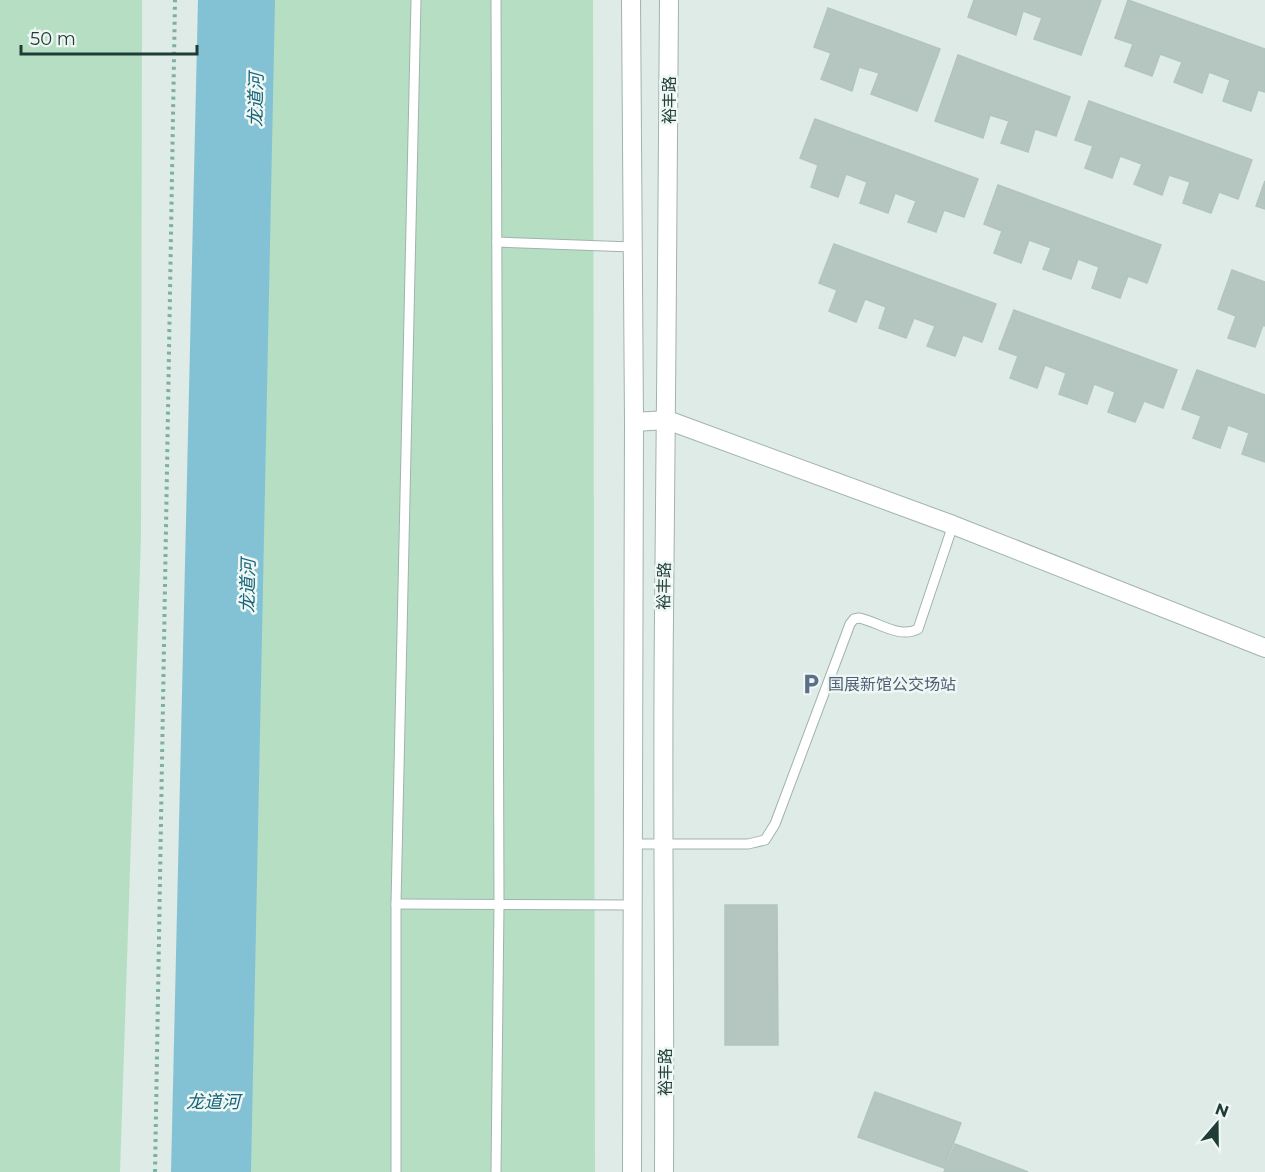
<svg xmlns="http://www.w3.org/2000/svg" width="1265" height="1172" viewBox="0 0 1265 1172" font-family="Montserrat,'Noto Sans SC',sans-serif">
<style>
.green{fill:#b6dec3}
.water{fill:#83c2d4}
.building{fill:#b4c6bf;stroke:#b1c5be;stroke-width:1.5}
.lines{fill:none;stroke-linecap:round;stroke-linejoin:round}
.service-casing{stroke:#a1b3ae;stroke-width:11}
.minor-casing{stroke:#a1b3ae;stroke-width:20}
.tertiary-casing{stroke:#a1b3ae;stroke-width:20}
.path{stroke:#7db0a4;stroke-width:4;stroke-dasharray:3 4.5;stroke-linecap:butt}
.service{stroke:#fff;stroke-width:9}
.minor{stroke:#fff;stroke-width:18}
.tertiary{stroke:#fff;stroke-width:18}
.labels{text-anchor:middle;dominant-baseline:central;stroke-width:5;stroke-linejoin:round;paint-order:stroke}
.street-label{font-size:16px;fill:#1f3c36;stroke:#eff7f4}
.service-label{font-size:16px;fill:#4e5e75;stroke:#eff7f4;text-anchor:start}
.water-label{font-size:18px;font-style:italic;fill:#16637a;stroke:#eff7f4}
</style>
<rect width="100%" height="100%" fill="#deebe6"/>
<g class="green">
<path d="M0,0h142l-1,536 -21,636h-120z"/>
<path d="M273,0h320l2,1172h-345z"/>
</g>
<path class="water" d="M198,0h77l-24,1172h-80z"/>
<g class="building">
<path d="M974,0h127l-20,55 -47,-16 8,-21 -19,-7 -7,24 -48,-18z"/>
<path d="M1128,0l137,49v43l-7,-2 -7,21 -28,-10 7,-21 -21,-8 -7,21 -28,-11 8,-20 -22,-8 -8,22 -27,-10 8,-22 -18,-6z"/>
<path d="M828,8l112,41 -23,62 -46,-17 8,-21 -20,-6 -7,24 -31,-12 10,-26 -17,-6z"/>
<path d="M958,55l112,42 -14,39 -21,-7 -7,23 -27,-9 8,-22 -19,-6 -7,23 -48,-17z"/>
<path d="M1089,101l163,59 -14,39 -19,-7 -8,21 -28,-10 7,-21 -21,-7 -7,20 -28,-11 8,-20 -22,-8 -8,22 -27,-10 8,-22 -18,-6z"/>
<path d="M815,119l163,60 -14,38 -20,-7 -8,22 -28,-10 8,-21 -21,-8 -7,20 -28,-10 7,-21 -21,-8 -8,23 -27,-10 7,-22 -18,-7z"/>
<path d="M1265,181v28l-9,-3z"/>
<path d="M998,185l163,60 -14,38 -19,-7 -8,22 -28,-10 7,-21 -21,-8 -7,20 -28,-10 8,-21 -22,-8 -8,23 -27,-10 8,-22 -18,-7z"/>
<path d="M834,244l162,60 -14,38 -19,-7 -8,21 -28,-10 8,-20 -21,-8 -8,20 -27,-10 7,-21 -21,-8 -9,23 -27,-11 8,-21 -18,-7z"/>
<path d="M1232,270l33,12v44l-2,-1 -8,22 -27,-9 8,-22 -18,-7z"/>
<path d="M1014,310l163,60 -14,38 -19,-7 -9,21 -27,-10 7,-20 -21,-8 -7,20 -28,-10 7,-21 -21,-8 -8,23 -27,-10 8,-22 -19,-7z"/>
<path d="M1197,370l68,25v67l-23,-8 7,-21 -21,-8 -8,23 -27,-10 8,-22 -19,-7z"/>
<path d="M725,905h52l1,140h-53z"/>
<path d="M875,1092l86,31 -17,45 -86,-31z"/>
<path d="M955,1144l73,28h-84z"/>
</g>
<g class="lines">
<defs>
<g id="service">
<path d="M497,242l135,5"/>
<path d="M632,844h116l17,-4 10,-16 75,-200 4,-5 5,-1c20,4 40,21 59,11l35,-104"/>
<path d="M396,904l236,1"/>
<path d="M396,1172v-268l20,-904"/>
<path d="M496,1172l3,-268 -3,-904"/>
</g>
<path id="minor" d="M634,422l33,-2 286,105 312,123"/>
<g id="tertiary">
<path d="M631,0l3,422 -2,750"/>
<path d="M664,1172c1,-185 -2,-369 0,-554 1,-206 5,-412 5,-618"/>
</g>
</defs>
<use href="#service" class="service-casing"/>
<use href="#minor" class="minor-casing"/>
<use href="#tertiary" class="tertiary-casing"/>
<path class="path" d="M155,1172l20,-1172"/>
<use href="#service" class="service"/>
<use href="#minor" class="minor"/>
<use href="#tertiary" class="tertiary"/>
</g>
<defs>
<symbol id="parking-bare" viewBox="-9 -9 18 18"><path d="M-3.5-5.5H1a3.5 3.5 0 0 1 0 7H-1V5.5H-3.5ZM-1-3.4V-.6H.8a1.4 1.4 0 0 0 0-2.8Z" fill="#5c6f8a" stroke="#eff7f4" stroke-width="2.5" paint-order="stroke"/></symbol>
</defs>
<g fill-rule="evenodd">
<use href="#parking-bare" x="796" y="669" width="30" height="30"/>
</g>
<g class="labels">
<g class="street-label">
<text transform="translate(669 100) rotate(-90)">裕丰路</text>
<text transform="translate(664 586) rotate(-89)">裕丰路</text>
<text transform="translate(665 1072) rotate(-90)">裕丰路</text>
</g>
<g class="service-label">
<text x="828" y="684">国展新馆公交场站</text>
</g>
<g class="water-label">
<text transform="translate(256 100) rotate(-89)">龙道河</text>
<text transform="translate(248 586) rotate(-89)">龙道河</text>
<text x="213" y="1102">龙道河</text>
</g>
</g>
<g transform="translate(1217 1124) rotate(20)" stroke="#eff7f4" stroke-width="4.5" paint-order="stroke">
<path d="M0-4.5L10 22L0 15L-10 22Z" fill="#1f3c36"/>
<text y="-9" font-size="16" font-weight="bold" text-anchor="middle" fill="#1f3c36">N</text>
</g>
<path d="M21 45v9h176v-9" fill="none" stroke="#1f3c36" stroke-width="3"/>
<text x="30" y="45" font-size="18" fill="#1f3c36" stroke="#eff7f4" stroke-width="4.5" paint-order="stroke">50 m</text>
</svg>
